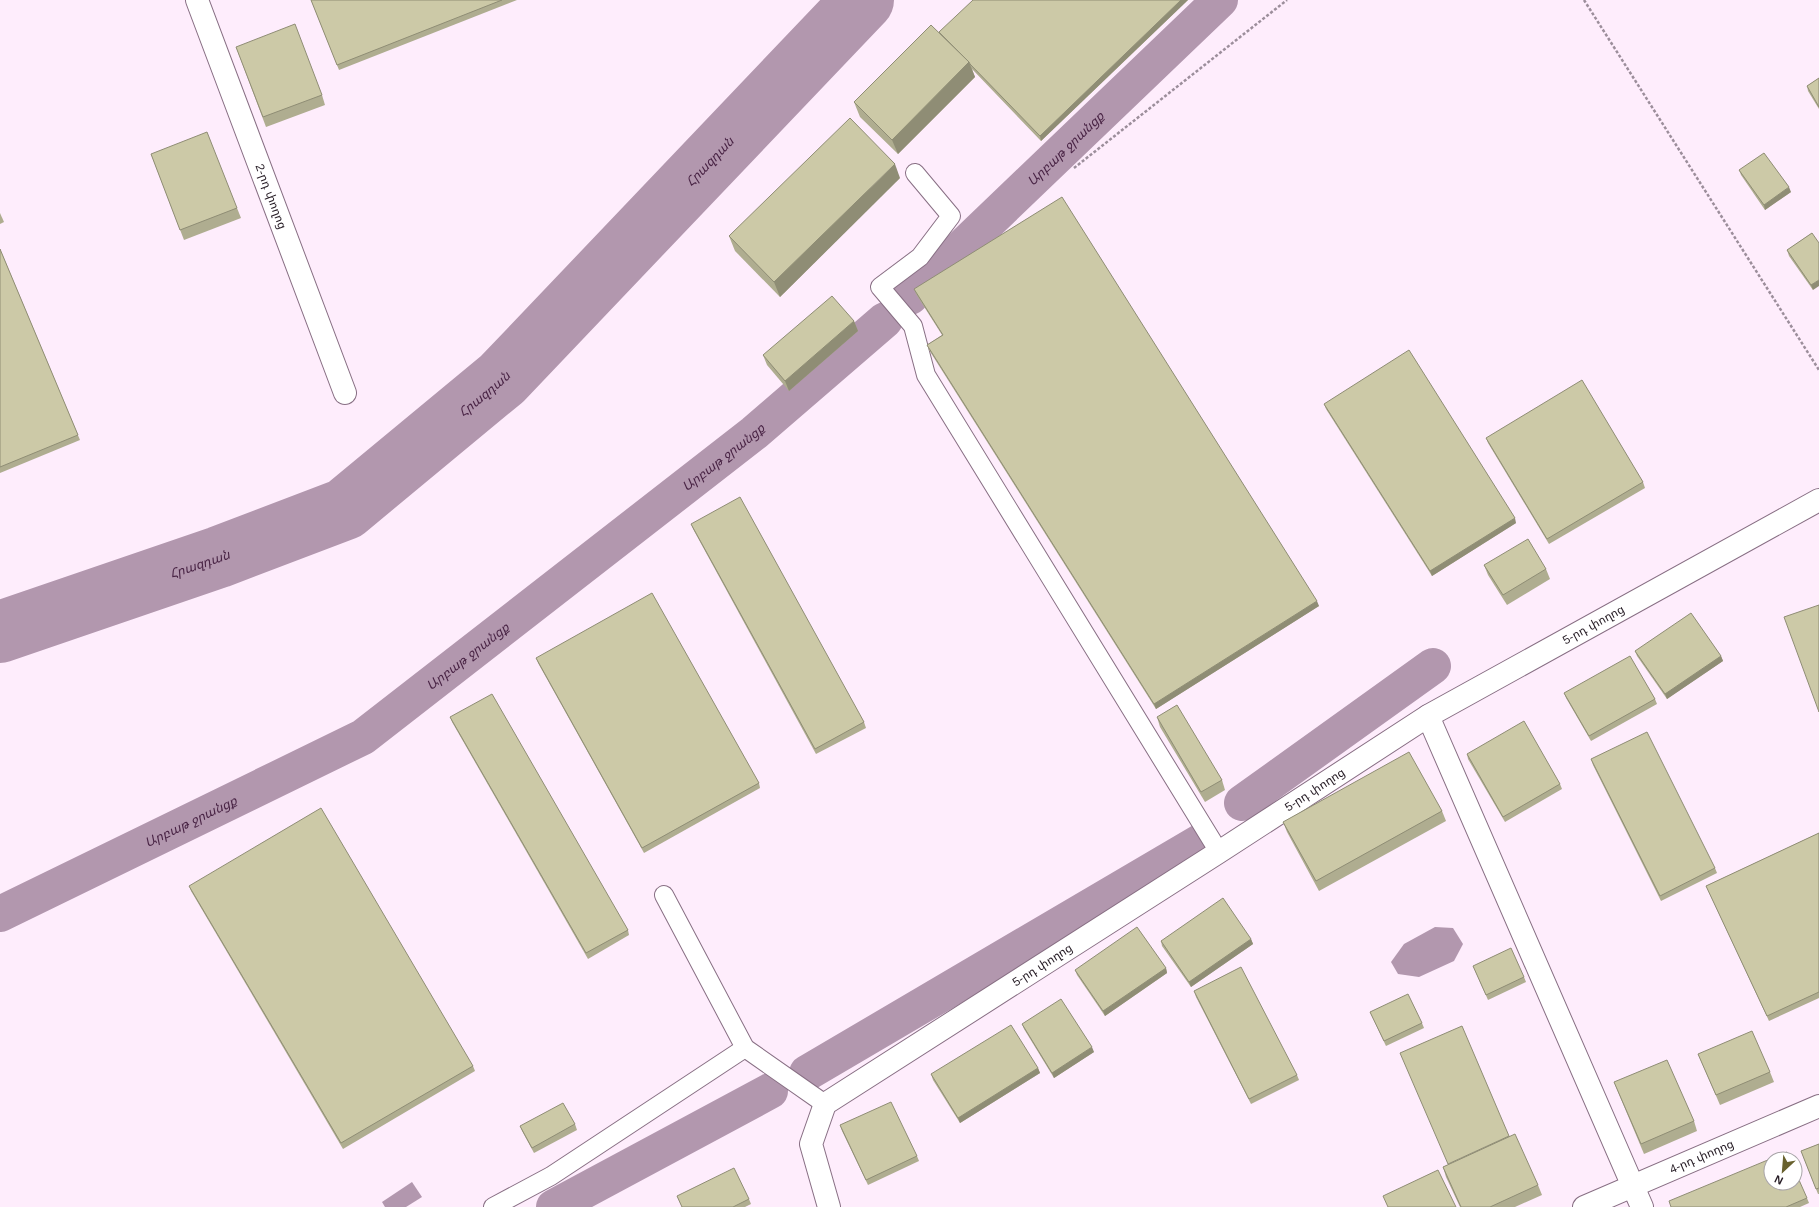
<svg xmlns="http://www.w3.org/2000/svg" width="1819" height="1207" viewBox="0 0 1819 1207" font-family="Arial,'Noto Sans Armenian',sans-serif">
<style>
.water{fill:#b297ae}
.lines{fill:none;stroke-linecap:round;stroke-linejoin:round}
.canal{stroke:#b297ae;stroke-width:36}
.river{stroke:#b297ae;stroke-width:62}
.service-casing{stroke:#886f84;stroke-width:20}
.minor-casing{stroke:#886f84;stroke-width:24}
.path{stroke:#9c8e9b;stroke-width:2.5;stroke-dasharray:3 2;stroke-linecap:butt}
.service{stroke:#fff;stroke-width:18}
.minor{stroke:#fff;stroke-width:22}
.wall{fill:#afad90}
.shaded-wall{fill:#8f8d75}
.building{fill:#ccc9a7;stroke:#8f8d75}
.labels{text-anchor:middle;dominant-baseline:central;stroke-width:4;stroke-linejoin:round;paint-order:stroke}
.street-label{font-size:12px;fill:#261c25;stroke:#fff}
.water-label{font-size:13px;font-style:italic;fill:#492445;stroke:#fff}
</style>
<rect width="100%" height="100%" fill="#feedfc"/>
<g class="water">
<path d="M1435,927l18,1 10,16 -9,17 -35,16 -21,-3 -7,-12 13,-18z"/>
<path d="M412,1182l10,15 -16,10h-21l-3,-5z"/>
</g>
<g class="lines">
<g class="canal">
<path id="s1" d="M910,297l310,-297"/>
<path d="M1242,803l191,-137"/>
<path id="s2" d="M0,914l363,-177 391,-304 131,-113"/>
<path d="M807,1073l393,-231"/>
<path d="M554,1207l216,-116"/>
</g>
<path class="river" id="s3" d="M0,632l219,-75 126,-48 157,-130 361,-379"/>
<defs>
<g id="service">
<path d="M915,173l36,43 -31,41 -40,30 33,39 13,49 293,477"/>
<path d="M664,895l81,153 80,56"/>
<path d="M493,1207l58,-31 194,-128"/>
</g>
<g id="minor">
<path id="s4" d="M197,0l148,393"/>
<path d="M1428,716l214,491"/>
<path id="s5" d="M829,1207l-18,-63 14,-40 394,-252 209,-136 391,-216"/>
<path id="s6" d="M1584,1207l235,-101"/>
</g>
</defs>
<use href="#service" class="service-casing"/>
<use href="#minor" class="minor-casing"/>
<g class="path">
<path d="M1584,0l235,370"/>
<path d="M1074,168l213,-168"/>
</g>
<use href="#service" class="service"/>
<use href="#minor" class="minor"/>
</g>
<g class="wall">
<path d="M311,0h206l-178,70z"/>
<path d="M973,0h215l-147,141 -69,-72 3,8 -77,77 -38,-37 -6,-15 86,-69z"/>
<path d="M236,47l86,48 3,10 -59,22z"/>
<path d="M1819,78v31l-11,-18 -1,-5z"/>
<path d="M151,154l86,54 4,10 -57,22z"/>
<path d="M1739,170l52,22 -26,18 -24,-35z"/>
<path d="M900,178l-120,119 -45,-46 -6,-15z"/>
<path d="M0,213l4,9 -4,2z"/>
<path d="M1812,233l1,57 -24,-34 -2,-6z"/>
<path d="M0,249l80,191 -80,33z"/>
<path d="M914,289l405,317 -163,103 -227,-359 -2,-5 15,-10 -26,-41z"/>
<path d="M854,321l4,10 -69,60 -22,-26 -4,-10z"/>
<path d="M1324,404l192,119 -84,53 -106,-167z"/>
<path d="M1486,438l157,44 2,6 -96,56 -61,-101z"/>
<path d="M691,524l173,198 2,6 -50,26 -123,-225z"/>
<path d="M1484,565l62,4 4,10 -43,26 -19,-30z"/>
<path d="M1635,651l86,5 2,5 -56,38 -30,-43z"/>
<path d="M536,658l223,125 1,5 -116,65 -106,-190z"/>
<path d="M1564,693l91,6 2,5 -66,37 -25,-43z"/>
<path d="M450,717l178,213 1,5 -41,24 -136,-237z"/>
<path d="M1157,717l65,63 3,10 -20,12 -45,-75z"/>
<path d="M1467,754l93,30 2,5 -57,33 -37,-63z"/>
<path d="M1591,759l124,109 2,5 -56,28 -68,-136z"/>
<path d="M1442,811l4,10 -127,70 -32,-59 -4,-10z"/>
<path d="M1819,833v165l-50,23 -63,-135z"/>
<path d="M189,886l284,180 2,5 -132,78 -152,-258z"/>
<path d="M1251,939l2,5 -62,43 -29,-41 -1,-5z"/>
<path d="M1473,966l51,11 2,5 -38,18z"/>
<path d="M1166,968l1,5 -62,43 -28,-41 -2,-5z"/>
<path d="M1194,991l103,84 2,5 -48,24 -55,-107z"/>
<path d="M1370,1012l52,11 2,5 -38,18z"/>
<path d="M1022,1024l72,28 -40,26 -30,-49z"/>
<path d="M1698,1054l72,18 4,10 -54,23z"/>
<path d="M1038,1068l2,5 -80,50 -27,-43 -2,-6z"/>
<path d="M1614,1082l80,39 3,10 -53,23 -26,-62z"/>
<path d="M575,1124l2,6 -43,23 -12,-22 -2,-5z"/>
<path d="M840,1125l77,31 2,5 -51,24 -26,-54z"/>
<path d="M1509,1136l29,49 4,10 -27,12h-55l-14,-30 -3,-10z"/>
<path d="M1819,1144v50h-1l-17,-43z"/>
<path d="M677,1196l72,3 2,5 -6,3h-63z"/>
<path d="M1807,1198l2,5 -9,4h-129z"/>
</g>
<g class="shaded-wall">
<path d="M1181,0h7l-147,141 -1,-5z"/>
<path d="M969,62l6,15 -77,77 -6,-14z"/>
<path d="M895,164l5,14 -120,119 -6,-15z"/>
<path d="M1789,187l2,5 -26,18 -1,-5z"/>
<path d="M1819,280v6l-6,4 -2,-5z"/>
<path d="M854,321l4,10 -69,60 -4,-10z"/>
<path d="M1515,518l1,5 -84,53 -2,-5z"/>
<path d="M1317,601l2,5 -163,103 -2,-5z"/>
<path d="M1721,656l2,5 -56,38 -2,-5z"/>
<path d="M1251,939l2,5 -62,43 -2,-5z"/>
<path d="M1166,968l1,5 -62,43 -2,-5z"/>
<path d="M1092,1047l2,5 -40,26 -2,-5z"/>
<path d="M1038,1068l2,5 -80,50 -2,-5z"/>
</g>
<g class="building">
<path d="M311,0h191l-165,65z"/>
<path d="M973,0h208l-141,136 -70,-72 -1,-2 -30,-30z"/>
<path d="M295,24l27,71 -59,22 -27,-70z"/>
<path d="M931,25l38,37 -77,78 -38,-38z"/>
<path d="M1819,78v29l-12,-21z"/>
<path d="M850,118l45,46 -121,118 -45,-46z"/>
<path d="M207,132l30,76 -57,22 -29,-76z"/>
<path d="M1764,153l25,34 -25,18 -25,-35z"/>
<path d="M1062,197l255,404 -163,103 -227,-359 16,-10 -29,-46z"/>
<path d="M1812,233l7,10v37l-8,5 -24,-35z"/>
<path d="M0,249l78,186 -78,32z"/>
<path d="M832,296l22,25 -69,60 -22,-26z"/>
<path d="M1409,350l106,168 -85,53 -106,-167z"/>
<path d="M1582,380l61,102 -96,57 -61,-101z"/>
<path d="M740,497l124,225 -49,27 -124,-225z"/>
<path d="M1528,539l18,30 -43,26 -19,-30z"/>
<path d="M652,593l107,190 -117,65 -106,-190z"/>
<path d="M1819,605v107l-35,-95z"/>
<path d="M1691,613l30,43 -56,38 -30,-43z"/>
<path d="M1630,656l25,43 -66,37 -25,-43z"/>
<path d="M492,694l136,236 -42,23 -136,-236z"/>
<path d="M1177,705l45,75 -21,12 -44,-75z"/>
<path d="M1524,721l36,63 -57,33 -36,-63z"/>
<path d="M1647,732l68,136 -55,28 -69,-137z"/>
<path d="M1409,752l33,59 -126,70 -33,-59z"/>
<path d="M321,808l152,258 -132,77 -152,-257z"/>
<path d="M1819,833v159l-52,24 -61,-130z"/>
<path d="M1223,898l28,41 -62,43 -28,-41z"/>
<path d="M1137,927l29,41 -63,43 -28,-41z"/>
<path d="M1511,948l13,29 -38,18 -13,-29z"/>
<path d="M1241,967l56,108 -48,24 -55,-108z"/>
<path d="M1408,994l14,29 -38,18 -14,-29z"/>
<path d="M1061,999l31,48 -40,26 -30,-49z"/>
<path d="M1011,1025l27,43 -80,50 -27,-44z"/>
<path d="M1462,1026l47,110 -61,28 -48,-111z"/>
<path d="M1752,1031l18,41 -54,23 -18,-41z"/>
<path d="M1667,1060l27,61 -53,23 -27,-62z"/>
<path d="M891,1102l26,54 -51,24 -26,-55z"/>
<path d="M563,1103l12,21 -43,24 -12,-22z"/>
<path d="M1515,1134l23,51 -48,22h-29l-18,-40z"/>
<path d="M1819,1144v44l-3,1 -15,-38z"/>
<path d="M1787,1152l3,7h-19v24h24v-12l12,27 -21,9h-115l-2,-6z"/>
<path d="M734,1168l15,31 -16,8h-51l-5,-11z"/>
<path d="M1438,1170l18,37h-68l-5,-11z"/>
</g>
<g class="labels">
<g class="street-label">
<text stroke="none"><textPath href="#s4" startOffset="210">2-րդ փողոց</textPath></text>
<text stroke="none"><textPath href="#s5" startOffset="1014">5-րդ փողոց</textPath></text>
<text stroke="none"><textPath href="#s5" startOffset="690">5-րդ փողոց</textPath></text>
<text stroke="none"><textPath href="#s5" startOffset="366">5-րդ փողոց</textPath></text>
<text stroke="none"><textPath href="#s6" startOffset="128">4-րդ փողոց</textPath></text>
</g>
<g class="water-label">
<text stroke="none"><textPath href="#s1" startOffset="215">Արբաթ ջրանցք</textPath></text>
<text stroke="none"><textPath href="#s3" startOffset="871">Հրազդան</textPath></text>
<text stroke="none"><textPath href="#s3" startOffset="547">Հրազդան</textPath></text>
<text stroke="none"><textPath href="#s2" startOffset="860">Արբաթ ջրանցք</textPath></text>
<text stroke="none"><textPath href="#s3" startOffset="211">Հրազդան</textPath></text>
<text stroke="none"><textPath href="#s2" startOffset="536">Արբաթ ջրանցք</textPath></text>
<text stroke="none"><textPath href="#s2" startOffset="212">Արբաթ ջրանցք</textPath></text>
</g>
</g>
<g transform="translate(1783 1171) rotate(206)"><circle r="19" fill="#ffffff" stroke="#a8a4a8"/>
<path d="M0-3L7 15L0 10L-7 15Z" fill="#68612e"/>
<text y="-6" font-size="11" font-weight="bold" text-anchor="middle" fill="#261c25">N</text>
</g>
</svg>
